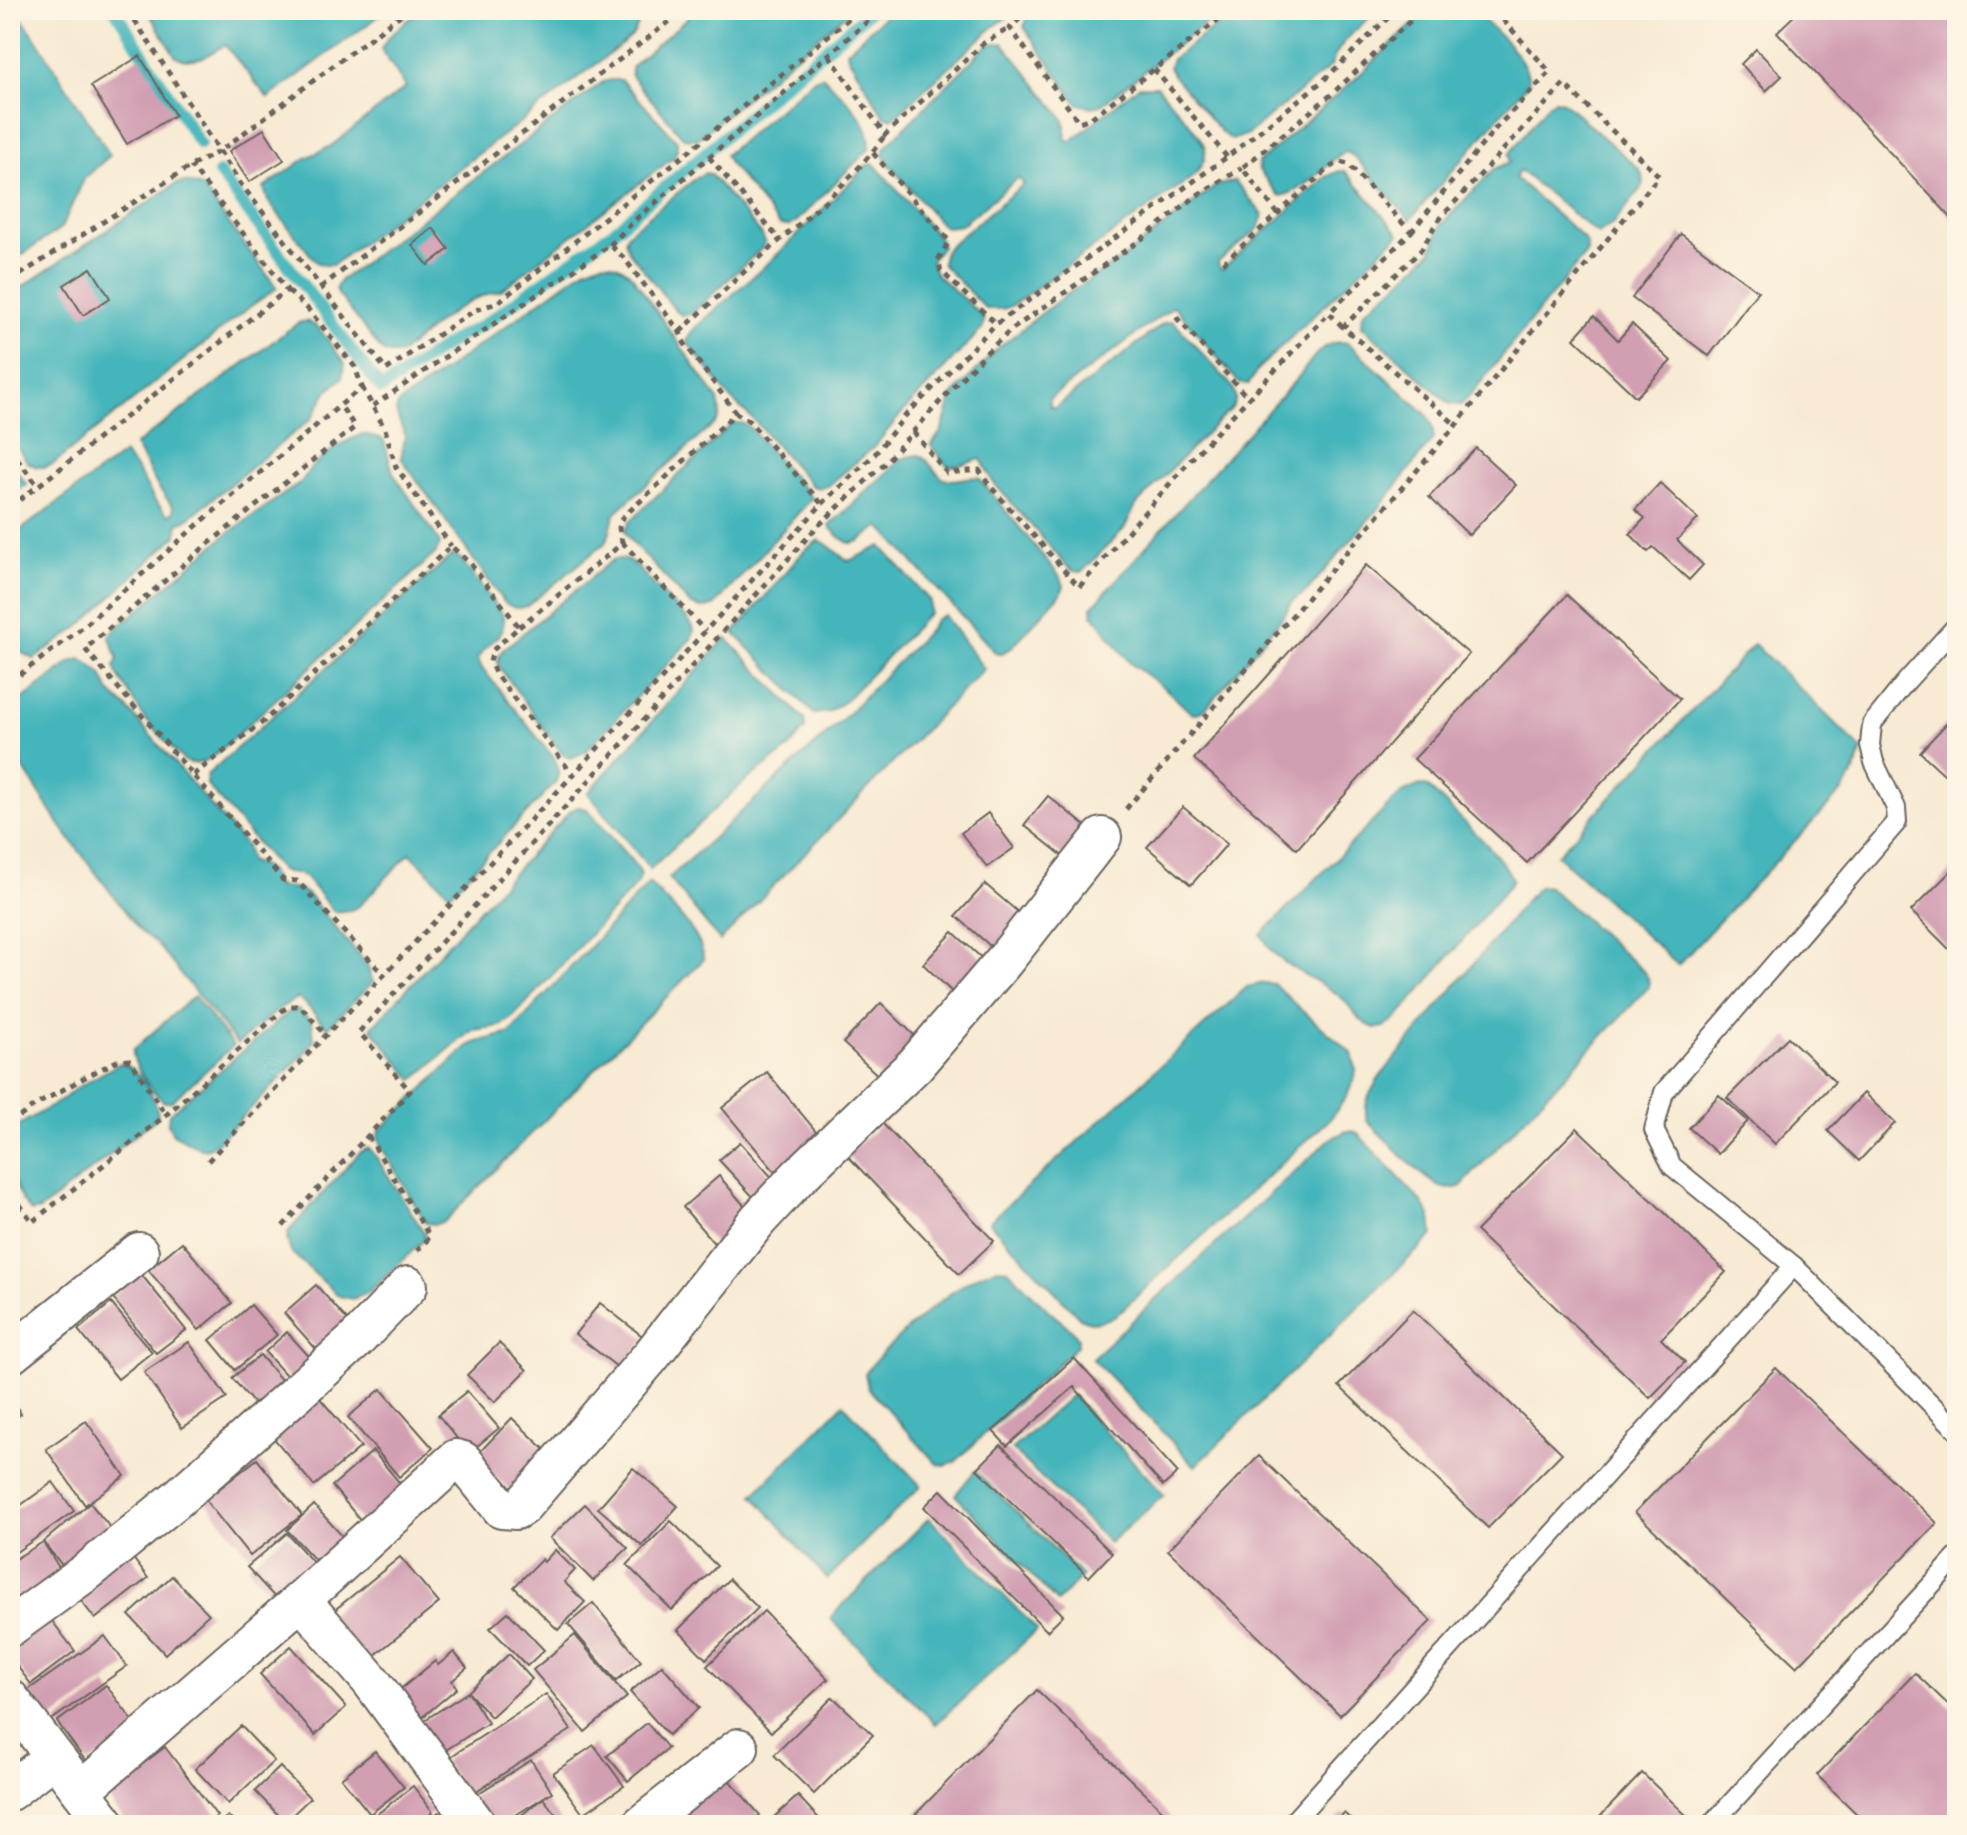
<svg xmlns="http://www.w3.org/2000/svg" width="1967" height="1835" viewBox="0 0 1967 1835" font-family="'Shantell Sans',sans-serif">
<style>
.water{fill:#45b5bc;stroke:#30686c;stroke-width:2}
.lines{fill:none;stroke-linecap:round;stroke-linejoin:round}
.stream{stroke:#45b5bc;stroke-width:12}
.building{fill:#d19eb2}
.service-casing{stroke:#69645c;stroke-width:22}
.minor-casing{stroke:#69645c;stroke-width:42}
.path{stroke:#69645c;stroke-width:5;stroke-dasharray:6 6;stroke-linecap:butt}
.service{stroke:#fff;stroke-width:18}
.minor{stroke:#fff;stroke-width:38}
</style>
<rect width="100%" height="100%" fill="#fcf5e5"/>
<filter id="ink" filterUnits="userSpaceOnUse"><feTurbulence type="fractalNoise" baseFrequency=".0125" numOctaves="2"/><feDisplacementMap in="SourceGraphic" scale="16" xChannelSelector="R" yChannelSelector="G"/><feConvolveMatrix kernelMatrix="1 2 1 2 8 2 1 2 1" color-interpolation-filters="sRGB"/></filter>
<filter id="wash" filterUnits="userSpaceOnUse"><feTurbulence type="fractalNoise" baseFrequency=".006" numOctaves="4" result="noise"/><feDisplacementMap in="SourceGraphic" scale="32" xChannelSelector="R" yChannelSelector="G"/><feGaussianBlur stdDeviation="1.8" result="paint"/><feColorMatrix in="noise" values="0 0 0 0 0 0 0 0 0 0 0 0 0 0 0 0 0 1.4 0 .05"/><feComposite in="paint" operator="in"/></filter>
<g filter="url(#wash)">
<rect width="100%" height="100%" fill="#f8ead3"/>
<g class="water">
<path d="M10,10h5l16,21 79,124 -26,24 -23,49 -51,35z"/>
<path d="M147,10h240l-119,88 -43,-53 -23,13 -17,2 -9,-3z"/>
<path d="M421,10h225l-14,26 -7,6 -292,223h-9l-8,-3 -48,-61 -4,-13 42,-30 25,-12 75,-59 -25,-38c9,-17 25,-27 40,-39z"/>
<path d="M697,10h154l-154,129 -13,-1 -53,-62 1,-10z"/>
<path d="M891,10h127l-25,17 -101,92 -8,-3 -36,-59 -1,-6z"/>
<path d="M1038,10h185l-122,95c-10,3 -16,2 -25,-3l-52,-75 3,-8z"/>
<path d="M1237,10h141c-17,16 -41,33 -47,56l-83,68 -16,6 -10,-7 -49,-58 -4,-8 3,-8z"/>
<path d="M1428,10h45c19,19 54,45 56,72l-119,138 -56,-64 -8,-4 -8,4c-14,12 -41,40 -59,40l-20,-26 -1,-7 96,-83z"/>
<path d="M994,43h9l57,71c6,8 7,14 5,24l5,4 69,-56h18c10,12 46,50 48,63 2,11 -7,23 -14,29l-180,128 -8,3h-17l-44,-45 2,-11 6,-8 74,-61 -6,-6 -57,47 -15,2 -5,-3 -54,-62 -4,-7 2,-8 101,-101z"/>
<path d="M822,76c18,18 53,46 47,73l-73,73 -7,4 -9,-1 -51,-62 -4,-8 89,-76z"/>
<path d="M611,80h10l56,61v8l-3,8 -174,134c-39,7 -70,39 -100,63h-9l-9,-3 -44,-57 -2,-6 4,-7 263,-199z"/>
<path d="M1555,100l8,2 75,66 5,8 1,9 -30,38 -16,11 -79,-64 -4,8 66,58 6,8v8l-119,146 -7,7 -11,-1 -88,-78 1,-13 34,-29 34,-32 9,-26 54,-57 16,-7 -1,-8 40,-51z"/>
<path d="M874,164l66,75 2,8c-10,10 -14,13 -6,27l43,39 5,7 -2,9 -80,84 -28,34 -46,39 -9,2 -7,-2 -58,-66 -23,-21 -44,-57 3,-8 6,-7 78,-69 93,-93z"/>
<path d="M1339,171h6l54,63 -140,134 -10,16 -10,-1 -65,-77 -124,92v8l5,2 109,-85 9,-2 59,65c6,13 4,21 -8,29l-88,90 -12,24 -42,43 -9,-1 -7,-6 -73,-83 -12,-23 -25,7h-9l-16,-20 11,-16 10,-34 45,-47 63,-50 64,-42 92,-71 19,-5 28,34 -5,14 -40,33 1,5 3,2 104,-92z"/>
<path d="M705,173l5,1 52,61 3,8 -5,7 -68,63 -9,3 -7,-5 -47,-60 -4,-11 3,-7 68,-55z"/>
<path d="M185,182l17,5 75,101 -26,18 -198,158 -8,3h-8l-10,-5 -17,-27v-140l166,-111z"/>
<path d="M602,262c13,1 22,5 31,15l85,123c4,15 2,22 -11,30l-90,81c-8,11 -4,21 -12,32l-78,63c-10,3 -15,2 -23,-4l-103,-144 4,-22 -9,-24 2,-8 187,-135z"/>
<path d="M306,321l12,6 27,37 -3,14 -15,14 -16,27 -125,101 -8,3 -1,12 -98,92 -45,32 -24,-12v-109l113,-84 13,14 19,33 13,14 4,-2 2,-5 -16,-21 -23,-42 163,-122z"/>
<path d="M1339,342l9,1 78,71c6,9 8,15 7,25l-50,64 -76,88 -14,10 -11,17 -75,89 -7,5 -8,2 -25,-24 -37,-27 -37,-49 -1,-7 208,-232c11,-14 20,-31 39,-33z"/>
<path d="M733,423h9l8,5 62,70 -97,107c-10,4 -15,4 -25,-1l-59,-63 -6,-10 5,-10z"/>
<path d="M362,434l18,4 4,3 9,32 43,63 4,8 -4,9 -221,202c-9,7 -20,11 -31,6l-39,-42 -28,-45 -3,-8 4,-7 -9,-24 118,-101 74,-52 11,-15 25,-21z"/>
<path d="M919,455c11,5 15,18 25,24 9,4 24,-4 35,-1l82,100 3,8 -3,8 -50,54 -11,6 -6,-3 -114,-125c-26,18 -27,27 -51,0l70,-65 8,-4z"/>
<path d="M10,462l17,23 -17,10z"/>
<path d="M819,540c12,5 19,16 30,21l32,-15 49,55 -1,12 -84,88 -17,11 -14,2 -80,-81 70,-82z"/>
<path d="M452,555l8,3 42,56c8,21 -16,28 -24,44l3,9 73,91c5,10 6,15 1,25l-105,111 -40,-41 -51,53 -8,4 -17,2 -28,-34 -8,-4 -17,-3 -74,-86v-10z"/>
<path d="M614,559h9l9,3 58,60 4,8 -3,9 -106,113 -14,6 -8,-3 -65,-90 1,-9 6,-8z"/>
<path d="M944,615l40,54 -264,272 -51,-63 174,-159 88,-91 4,-8z"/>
<path d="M726,638l79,82v9l-18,21 -44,33 -93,86 -62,-76z"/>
<path d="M1754,644l108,106 -9,25 -10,15 -165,175 -121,-110z"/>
<path d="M80,659l8,4 14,11 7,17 17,16 120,139 4,16c16,2 22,9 26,24 15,3 20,-1 33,10l58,69 6,17 -46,46 -22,-25 -7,-5 -15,8 -46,38 -81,-101 -15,-11 -80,-105 -37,-58 -14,-27v-33l61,-47z"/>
<path d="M1420,785l8,2c18,18 79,72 84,93l-4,7 -112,132c-6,5 -14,11 -23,8 -14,-4 -22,-21 -32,-30 -21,-17 -50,-25 -69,-46 -4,-5 -7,-11 -11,-16l134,-136 7,-6z"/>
<path d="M578,807l9,2 49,57 5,8 -3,9 -124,133 -14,10 -27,4 -12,9 -48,41 -42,-52 199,-217z"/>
<path d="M649,883c17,19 55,51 54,77l-258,261 -9,3 -10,-1 -45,-77 -3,-10 2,-6 88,-84c13,-7 28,-8 42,-13z"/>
<path d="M1540,886l9,1 94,84 5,7 1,9 -189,200c-7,2 -13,3 -19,0 -24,-13 -54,-47 -74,-66 -4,-18 3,-28 12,-43l154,-186z"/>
<path d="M1264,983l10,1 26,25 52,44 4,17 -2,9 -7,17 -17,23 -216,198c-13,4 -21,8 -34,1l-91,-96 258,-235z"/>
<path d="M194,996l39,50 -62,56h-7c-12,-11 -32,-36 -31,-52z"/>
<path d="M299,1010l13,12 2,18 -10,14 -87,89 -8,5 -8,1 -28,-15 -5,-11 1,-9 121,-103z"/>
<path d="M120,1063c18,4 38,36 38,54l-118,93 -9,2 -10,-13 -11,-27v-42l52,-30 13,-11z"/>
<path d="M1347,1131l9,1 65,69 10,16 2,18 -238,231 -103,-108 238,-219z"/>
<path d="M369,1148l6,7 50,79 -1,6 -55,52 -16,7 -14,-3 -48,-44 -4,-12 2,-9 71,-79z"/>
<path d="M999,1268l9,2 42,42 22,18 6,8 -1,8 -122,116 -9,3 -9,-1 -69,-76 -3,-15c23,-29 98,-99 134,-105z"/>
<path d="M1072,1395l92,100 -55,48 -97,-94z"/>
<path d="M843,1404l78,82 -94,93 -74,-84z"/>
<path d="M975,1471l107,105 -25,26 -102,-107z"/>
<path d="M929,1518l108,112 -101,94 -106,-106z"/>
</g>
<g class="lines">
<g class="stream">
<path d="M115,10l85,134"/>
<path d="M219,173l162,216 79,-53 20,-9 135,-97 256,-220"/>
</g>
</g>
<g id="blocks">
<g class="building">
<path d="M1800,10h157v214l-180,-192z"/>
<path d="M1756,49l26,27 -16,15 -25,-27z"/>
<path d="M140,56l35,59 -48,29 -36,-58z"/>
<path d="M264,129l20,31 -35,22 -20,-31z"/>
<path d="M433,228l16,21 -21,16 -16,-20z"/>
<path d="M1681,234l77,57 -49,65 -77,-58z"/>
<path d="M91,268l19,30 -27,17 -19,-30z"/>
<path d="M1594,316l24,24 14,-16 39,37 -35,36 -62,-59z"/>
<path d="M1476,448l40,37 -47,50 -40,-38z"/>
<path d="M1660,483l38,36 -21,21 26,25 -14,15 -36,-33 -5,5 -18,-18 15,-16 -10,-8z"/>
<path d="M1366,565l103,89 -172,195 -103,-90z"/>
<path d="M1567,595l113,104 -153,164 -113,-104z"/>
<path d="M1957,712v74l-37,-34z"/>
<path d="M1048,796l45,36 -24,29 -45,-36z"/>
<path d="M1183,807l44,37 -36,41 -44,-38z"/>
<path d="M988,813l26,35 -27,19 -26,-34z"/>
<path d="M1957,865v78l-7,7 -39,-39z"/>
<path d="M985,884l40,34 -29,33 -40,-35z"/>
<path d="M953,932l32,29 -31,33 -31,-30z"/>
<path d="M881,1003l39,38 -37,39 -40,-37z"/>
<path d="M1788,1037l47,45 -60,62 -48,-46z"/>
<path d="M767,1072l58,70 -44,37 -59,-71z"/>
<path d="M1864,1093l31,30 -36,38 -31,-30z"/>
<path d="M1719,1095l29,26 -30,33 -29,-26z"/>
<path d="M882,1123l112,118 -35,33 -112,-119z"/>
<path d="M1577,1128l149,144 -65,67 24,23 -35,36 -174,-167z"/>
<path d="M740,1142l37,41 -20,18 -38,-41z"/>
<path d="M719,1176l35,41 -36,31 -35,-41z"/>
<path d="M182,1242l50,61 -33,27 -51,-60z"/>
<path d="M141,1274l45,56 -30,23 -44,-56z"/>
<path d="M316,1285l40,45 -32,28 -40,-45z"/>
<path d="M111,1303l41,49 -34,27 -40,-49z"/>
<path d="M600,1303l46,36 -25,31 -46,-36z"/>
<path d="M251,1305l26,30 -42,35 -25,-30z"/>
<path d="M1413,1310l149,143 -74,75 -149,-142z"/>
<path d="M287,1332l29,32 -22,20 -29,-32z"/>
<path d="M189,1342l38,56 -45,30 -38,-56z"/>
<path d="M499,1343l28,27 -32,32 -28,-27z"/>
<path d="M260,1355l29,34 -28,23 -29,-34z"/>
<path d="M1074,1358l104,115 -15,13 -89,-99 -67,59 -14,-15z"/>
<path d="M1776,1368l161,155 -140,144 -162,-155z"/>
<path d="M381,1389l52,59 -34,29 -51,-60z"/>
<path d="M313,1390l48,57 -47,39 -48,-57z"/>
<path d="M467,1391l32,37 -30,25 -31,-38z"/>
<path d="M10,1396l11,18 -11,7z"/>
<path d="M512,1418l43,41 -37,39 -43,-41z"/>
<path d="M86,1421l39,55 -40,29 -39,-56z"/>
<path d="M1001,1445l111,108 -23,24 -112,-108z"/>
<path d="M373,1451l35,42 -41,35 -35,-42z"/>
<path d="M1259,1456l172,165 -91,94 -172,-165z"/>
<path d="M257,1459l45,56 -52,41 -45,-56z"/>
<path d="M633,1468l45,38 -36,40 -44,-38z"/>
<path d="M53,1482l21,29 -62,44 -2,-3v-39z"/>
<path d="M941,1490l122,125 -16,16 -123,-124z"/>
<path d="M90,1503l28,34 -47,39 -28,-34 22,35 -44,28 -11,-18v-25l33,-20z"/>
<path d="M585,1504l43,44 -35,33 -43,-43z"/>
<path d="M314,1505l30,33 -26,25 -31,-33z"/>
<path d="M671,1521l46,45 -45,44 -45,-45z"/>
<path d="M287,1533l31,35 -38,35 -33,-36z"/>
<path d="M126,1549l22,29 -53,41 -22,-29z"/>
<path d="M555,1550l20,20 -11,12 21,20 -27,28 -44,-43 28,-28 2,3z"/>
<path d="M400,1557l39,46 -75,61 -38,-47z"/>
<path d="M172,1576l37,38 -44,40 -36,-39z"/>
<path d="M729,1579l29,29 -52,51 -28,-29z"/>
<path d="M593,1603l48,58 -25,20 -48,-57z"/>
<path d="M42,1608l33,43 -44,33 -21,-27v-24z"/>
<path d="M764,1611l64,68 -57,53 -64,-66z"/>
<path d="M508,1612l36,38 -17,16 -37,-38z"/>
<path d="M575,1635l52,62 -42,35 -52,-62z"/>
<path d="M105,1636l22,30 -77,55 -22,-31z"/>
<path d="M291,1646l55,61 -31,28 -55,-61z"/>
<path d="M454,1652l13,16 -15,13 5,7 -38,32 -23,-27 39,-32 3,4z"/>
<path d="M509,1654l23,25 -41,38 -23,-25 20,31 -50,32 -21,-30 51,-33z"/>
<path d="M662,1665l37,43 -31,27 -38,-43z"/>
<path d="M1915,1673l42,40v112h-89l-51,-50z"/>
<path d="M106,1685l32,43 -50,36 -31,-42z"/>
<path d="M1037,1690l141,135h-273z"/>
<path d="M546,1694l25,36 -104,67 -23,-36z"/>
<path d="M833,1697l40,38 -59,59 -40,-39z"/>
<path d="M647,1723l21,25 -40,33 -21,-25z"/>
<path d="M241,1726l33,35 -46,43 -33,-35z"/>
<path d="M594,1745l30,41 -41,28 -30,-41z"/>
<path d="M165,1747l52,69 -12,9h-77l-24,-32z"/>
<path d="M375,1751l29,36 -34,27 -29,-36z"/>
<path d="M531,1760l21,32 -52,33h-11l-18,-27z"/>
<path d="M280,1767l30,31 -25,24 -30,-31z"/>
<path d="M722,1772l38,43 -11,10h-90z"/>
<path d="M1642,1773l46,44 -8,8h-88z"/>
<path d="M413,1786l20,26 -18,13h-52z"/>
<path d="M798,1796l27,29h-60z"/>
<path d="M543,1798l21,27h-55z"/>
<path d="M439,1812l10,13h-27z"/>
<path d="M1344,1813l13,12h-25z"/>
<path d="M228,1816l8,9h-19z"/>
</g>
</g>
</g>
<g filter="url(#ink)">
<use href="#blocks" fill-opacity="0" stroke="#69645c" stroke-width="2"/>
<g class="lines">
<defs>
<g id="service">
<path d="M1957,625l-53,59 -32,40 -2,21 4,17 22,46 1,14 -233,270 -10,38 18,36 122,100 163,164"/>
<path d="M1290,1825l504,-559"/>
<path d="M1711,1825l246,-268"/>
</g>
<g id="minor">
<path d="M10,1355l129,-103"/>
<path d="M301,1600l70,81 106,144"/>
<path d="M10,1627l79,-57 89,-72 177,-157 53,-55"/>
<path d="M10,1699l97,126"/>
<path d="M10,1791l44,-34"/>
<path d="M81,1791l220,-191 155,-141 7,2 39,48 14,1 6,-4 129,-150 107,-136 40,-43 117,-112 89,-104 98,-124"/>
<path d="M641,1825l98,-77"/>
</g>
</defs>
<use href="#service" class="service-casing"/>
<use href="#minor" class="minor-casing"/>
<g class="path">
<path d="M128,10l112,173 146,187 89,-60 22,-7 195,-154 167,-139"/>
<path d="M674,10l4,5 6,-5"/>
<path d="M1029,10l-19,18 69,94 12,-4 140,-108"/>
<path d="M829,55l56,80 99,-92 26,-15"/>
<path d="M1154,69l73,88"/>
<path d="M873,153l76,88 -11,19 3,11 55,53"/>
<path d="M709,157l71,83"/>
<path d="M1278,214l-36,-46 90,-74 90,-84"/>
<path d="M1411,232l84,-103 55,-57 -56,-62"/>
<path d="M610,245l25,-25 246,-210"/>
<path d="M1223,263l106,-95 11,-6 8,2 63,68 -82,81 14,14"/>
<path d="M10,281l181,-115 29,-15 187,-141"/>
<path d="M321,287l357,-272"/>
<path d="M1176,317l72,81"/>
<path d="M680,332c33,-31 66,-63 100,-92 36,-30 79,-67 105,-105"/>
<path d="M362,387l23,42 11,38 55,79"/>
<path d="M373,406l237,-161 14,13 56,74 3,9 53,72"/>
<path d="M913,432l34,41 32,-3 12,17 88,100 117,-133 133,-141"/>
<path d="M10,449l28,37 249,-196 -96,-124"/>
<path d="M822,504l53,-50 30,-38 91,-92 231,-167 98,-78 71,-69"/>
<path d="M10,507l28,-21"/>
<path d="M622,542l83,89"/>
<path d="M519,627l99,-80 4,-5 -3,-14 3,-10 114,-105 12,7 74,84 -249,271"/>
<path d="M10,682l72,-54 106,-95 174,-146 -7,-20 -48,-59 -20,-18"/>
<path d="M193,775l71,-54 187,-175 19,17 49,64 -26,23 -3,12 6,13 77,100 -189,200"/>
<path d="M1126,809l330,-384 203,-249 -95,-92 -120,130 -10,13 -12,22 -79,78 113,98"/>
<path d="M10,1124l24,-18 55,-31 28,-14 13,-1 36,55"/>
<path d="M368,1136l62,101 -13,14"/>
<path d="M208,1161l118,-126 58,-60 -87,-94 -14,-1 -198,-231 117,-100 153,-122 -15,-22"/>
<path d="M10,1182l8,20 14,20 134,-107 117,-105 7,-4h10l26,29"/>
<path d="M283,1226l127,-135 -51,-59 219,-239 238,-265 70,-66 67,-75 34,-35 24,-22 128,-89 60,-47 43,-26"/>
</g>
<use href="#service" class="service"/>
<use href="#minor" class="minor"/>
</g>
</g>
<rect width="1967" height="1835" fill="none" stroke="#fcf5e5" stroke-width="40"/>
</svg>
